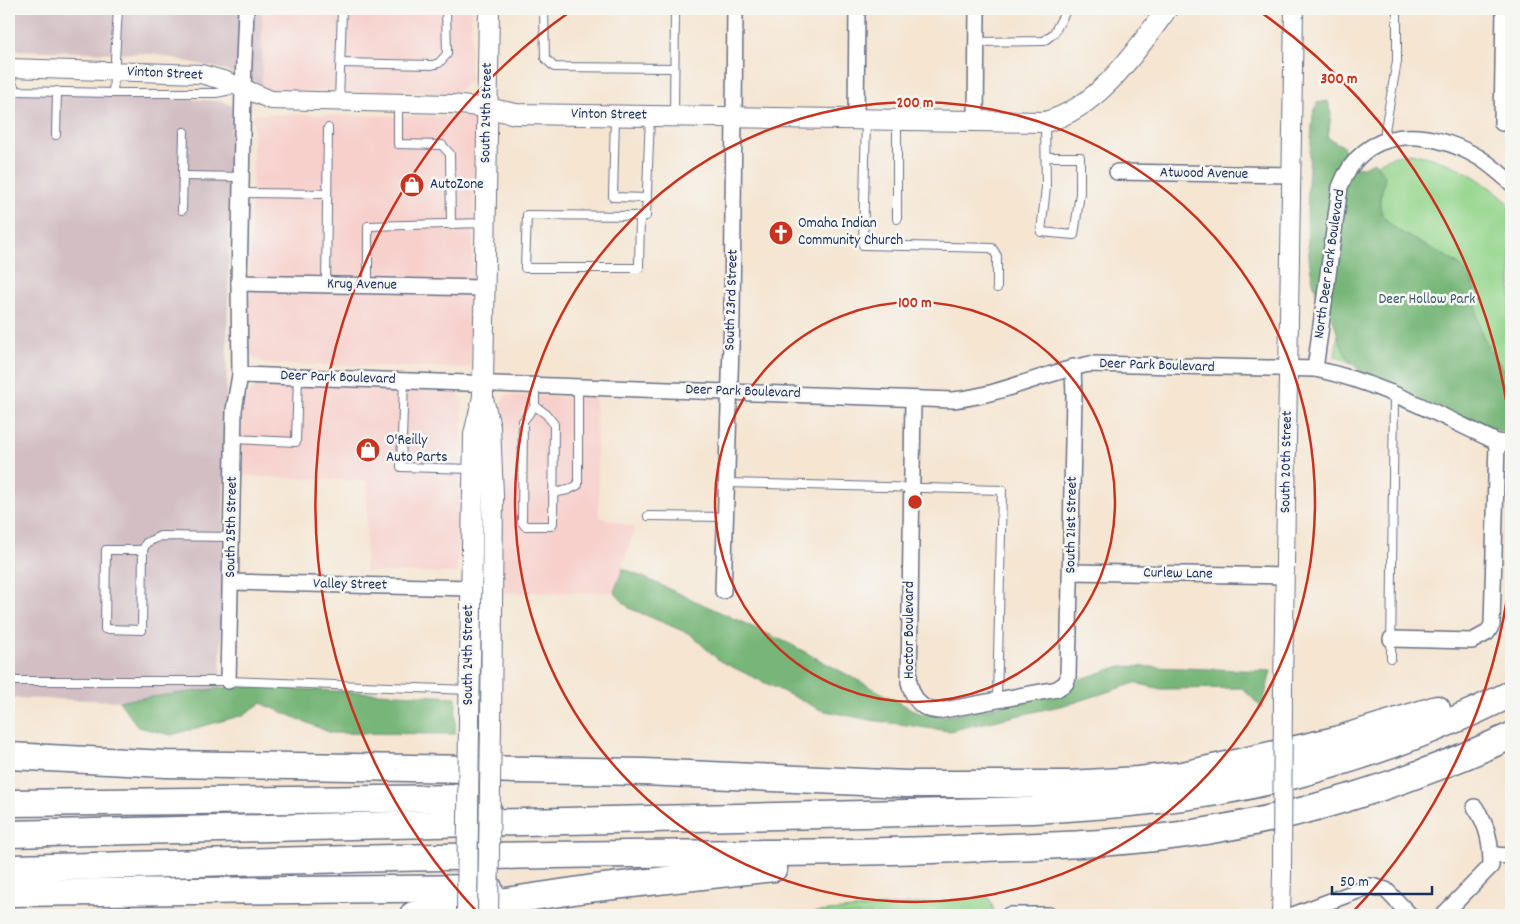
<svg xmlns="http://www.w3.org/2000/svg" width="1520" height="924" viewBox="0 0 1520 924" font-family="Dekko,sans-serif">
<style>
.built{fill:#f7d0cc}
.industrial{fill:#d2bec3}
.green{fill:#94d58c;stroke:#588275}
.forest{fill:#77b678;stroke:#49726b}
.lines{fill:none;stroke-linecap:round;stroke-linejoin:round}
.service-casing{stroke:#676f86;stroke-width:10}
.minor-casing{stroke:#676f86;stroke-width:18}
.tertiary-casing{stroke:#676f86;stroke-width:20}
.secondary-casing{stroke:#676f86;stroke-width:22}
.motorway-casing{stroke:#676f86;stroke-width:29}
.service{stroke:#fff;stroke-width:8}
.minor{stroke:#fff;stroke-width:15}
.tertiary{stroke:#fff;stroke-width:18}
.secondary{stroke:#fff;stroke-width:20}
.motorway{stroke:#fff;stroke-width:26}
.tertiary-bridge-casing{stroke:#676f86;stroke-width:20;stroke-linecap:butt}
.secondary-bridge-casing{stroke:#676f86;stroke-width:22;stroke-linecap:butt}
.tertiary-bridge{stroke:#fff;stroke-width:18}
.secondary-bridge{stroke:#fff;stroke-width:20}
.ring{fill:none;stroke:#c8321e;stroke-width:2.5}
.labels{text-anchor:middle;dominant-baseline:central;stroke-width:5;stroke-linejoin:round;paint-order:stroke}
.street-label{font-size:15px;fill:#1b2f5e;stroke:#f6f6f2}
.poi-label{font-size:15px;fill:#1b2f5e;stroke:#f6f6f2;text-anchor:start}
.park-label{font-size:15px;fill:#39586a;stroke:#f6f6f2}
.centre{fill:#c8321e;stroke:#f6f6f2;stroke-width:2.5}
.ring-label{font-size:15px;text-anchor:middle;font-weight:bold;fill:#c8321e;stroke:#f6f6f2;stroke-width:5;stroke-linejoin:round;paint-order:stroke}
</style>
<rect width="100%" height="100%" fill="#f6f6f2"/>
<filter id="ink" filterUnits="userSpaceOnUse"><feTurbulence type="fractalNoise" baseFrequency=".02" numOctaves="2"/><feDisplacementMap in="SourceGraphic" scale="10" xChannelSelector="R" yChannelSelector="G"/><feConvolveMatrix kernelMatrix="1 2 1 2 8 2 1 2 1" color-interpolation-filters="sRGB"/></filter>
<filter id="wash" filterUnits="userSpaceOnUse"><feTurbulence type="fractalNoise" baseFrequency=".0096" numOctaves="4" result="noise"/><feDisplacementMap in="SourceGraphic" scale="20" xChannelSelector="R" yChannelSelector="G"/><feGaussianBlur stdDeviation="1.12" result="paint"/><feColorMatrix in="noise" values="0 0 0 0 0 0 0 0 0 0 0 0 0 0 0 0 0 1.4 0 .05"/><feComposite in="paint" operator="in"/></filter>
<g filter="url(#wash)">
<rect width="100%" height="100%" fill="#f5e5d1"/>
<g class="built">
<path d="M262,9h210l-2,71 -15,13 -193,-2z"/>
<path d="M254,114l221,3 -5,251 -204,-4 -18,-11z"/>
<path d="M270,383l186,9 7,7 -6,174 -92,-1 3,-91 -126,-5v-68l5,-13 13,-11z"/>
<path d="M506,395l89,3 4,119 36,10 -21,65 -113,1 1,-192z"/>
</g>
<g class="industrial">
<path d="M9,9h253v82l-36,-21 -72,-16 -145,-4z"/>
<path d="M9,88l213,13 10,5 -12,582 -101,13 -110,-3z"/>
</g>
<g class="green">
<path d="M1410,153c45,9 67,22 101,52v228l-176,-77 21,-164c13,-28 24,-33 54,-39z"/>
<path d="M989,897l5,13 -7,5h-202z"/>
</g>
<g class="forest">
<path d="M1328,101l3,13 -3,24 15,8 3,11 8,9 9,1 11,-5 11,14c-1,9 -6,21 -5,30 3,31 73,43 90,71 8,13 5,31 8,45 5,21 18,40 33,54v58c-32,-8 -133,-45 -155,-67 -18,-17 -17,-32 -25,-54 -2,-8 -12,-13 -15,-21 -15,-45 -7,-128 -3,-177l4,-12z"/>
<path d="M623,568l167,76 129,69 28,3 44,-8 130,-42 150,5 -9,37 -20,-20 -81,1 -26,-6 -62,20 -124,28 -79,-11 -49,-10 -101,-49 -30,-27 -61,-26 -15,-16z"/>
<path d="M238,686l218,11 -1,37 -124,-1 -70,-30 -18,12 -72,20 -33,-8 -19,-26z"/>
</g>
</g>
<g filter="url(#ink)">
<g class="lines">
<defs>
<g id="service">
<path d="M544,9l1,49 9,9 120,1"/>
<path d="M977,42l67,-1 10,-8 13,-24"/>
<path d="M341,63l91,2 7,-2 8,-9 -1,-45"/>
<path d="M10,68l2,16 5,7 96,2 5,-84"/>
<path d="M113,93h103l20,-4"/>
<path d="M339,102l3,-93"/>
<path d="M398,103v41l44,1 8,9 1,71"/>
<path d="M674,114l1,-105"/>
<path d="M615,116l-2,81 34,1"/>
<path d="M866,119l-3,126 129,3 5,8v32"/>
<path d="M1045,122l1,65 -5,45 33,3 6,-42v-36h-34"/>
<path d="M56,135l1,-44"/>
<path d="M1385,141v-11l12,-69v-52"/>
<path d="M183,176l59,1"/>
<path d="M241,193l86,1"/>
<path d="M182,210l2,-78"/>
<path d="M640,216l-1,52h-114l2,-53 113,1h6l4,-100"/>
<path d="M897,219v-99"/>
<path d="M326,285l2,-157"/>
<path d="M368,286v-60l117,-3"/>
<path d="M404,380l-3,87 71,2"/>
<path d="M535,406l11,8 8,10 -1,99 -2,3h-26l-3,-4 1,-101 12,-15v-21"/>
<path d="M234,439l62,3 2,-66"/>
<path d="M726,483l276,7 -5,210"/>
<path d="M553,493l15,-3 10,-5v-99"/>
<path d="M648,516l77,1"/>
<path d="M143,550h-37l-1,79 37,1 1,-80 3,-7 14,-7 72,1"/>
<path d="M1391,658l3,-264"/>
<path d="M9,681h219l241,9"/>
</g>
<g id="minor">
<path d="M856,119l1,-110"/>
<path d="M976,122l1,-113"/>
<path d="M1502,123l2,-114"/>
<path d="M1117,172l174,3"/>
<path d="M239,283l245,5"/>
<path d="M1315,369l25,-182c24,-63 88,-59 138,-30 12,7 23,17 33,26"/>
<path d="M240,375l713,25c48,-5 90,-27 137,-36l225,5c64,13 122,45 182,73l14,2"/>
<path d="M913,400l-4,282c4,16 11,28 29,29l119,-22 9,-6 2,-6 6,-281 -1,-29"/>
<path d="M1072,572l213,4"/>
<path d="M231,582l239,6"/>
<path d="M723,591l9,-275 3,-307"/>
<path d="M1391,639l81,2 15,-8 5,-8 5,-183"/>
<path d="M228,681l6,-271 6,-35 -1,-92 4,-195 3,-79"/>
<path d="M1491,855l20,1"/>
<path d="M1009,915h40"/>
<path d="M1293,915l78,-29 15,4 24,25"/>
<path d="M1443,915l48,-49c0,-23 -3,-40 -16,-59"/>
</g>
<g id="tertiary">
<path d="M9,68l192,6 25,7 45,19 181,4 35,4"/>
<path d="M1283,687l11,-678"/>
<path d="M1281,915l1,-41"/>
</g>
<g id="secondary">
<path d="M487,108l29,6 529,8c54,-14 91,-71 122,-113"/>
<path d="M483,399l7,28 3,67 -2,230"/>
<path d="M469,720l5,-286 9,-37v-14l6,-374"/>
</g>
<g id="motorway">
<path d="M9,756l157,8 478,8 262,12h164l68,-4 45,-5 153,-35 101,-31"/>
<path d="M9,803l459,-5 11,3 10,11"/>
<path d="M9,834l1024,-24c62,-3 123,-8 184,-18 102,-18 202,-53 294,-98"/>
<path d="M9,868c206,-5 412,-12 618,-14 127,-1 255,-1 382,-7 66,-2 132,-5 197,-16 106,-17 208,-51 305,-95"/>
<path d="M9,893l480,-5"/>
<path d="M413,915l174,-26 187,-21"/>
</g>
</defs>
<use href="#service" class="service-casing"/>
<use href="#minor" class="minor-casing"/>
<use href="#tertiary" class="tertiary-casing"/>
<use href="#secondary" class="secondary-casing"/>
<use href="#motorway" class="motorway-casing"/>
<use href="#service" class="service"/>
<use href="#minor" class="minor"/>
<use href="#tertiary" class="tertiary"/>
<use href="#secondary" class="secondary"/>
<use href="#motorway" class="motorway"/>
<defs>
<path id="tertiary-bridge" d="M1282,874l1,-187"/>
<g id="secondary-bridge">
<path d="M467,915l2,-195"/>
<path d="M488,915l3,-191"/>
</g>
</defs>
<use href="#tertiary-bridge" class="tertiary-bridge-casing"/>
<use href="#secondary-bridge" class="secondary-bridge-casing"/>
<use href="#tertiary-bridge" class="tertiary-bridge"/>
<use href="#secondary-bridge" class="secondary-bridge"/>
</g>
</g>
<g class="ring">
<circle cx="915" cy="502" r="200"/>
<circle cx="915" cy="502" r="400"/>
<path d="M1511 570A600 600 0 0 1 1350 915M480 915A600 600 0 0 1 571 11M1259 11A600 600 0 0 1 1511 434"/>
</g>
<defs>
<symbol id="shop-disc" viewBox="-11 -11 22 22"><circle r="9.5" fill="#c8321e" stroke="#f6f6f2"/><path d="M-5-2.5h2.3a2.7 3.5 0 0 1 5.4 0H5L5.5 6h-11ZM-1.5-2.5h3a1.5 2.3 0 0 0-3 0Z" fill="#fff"/></symbol>
<symbol id="church-disc" viewBox="-11 -11 22 22"><circle r="9.5" fill="#c8321e" stroke="#f6f6f2"/><path d="M-1.2-6h2.4v3.5h3.3v2.4h-3.3V6h-2.4V-.1h-3.3v-2.4h3.3Z" fill="#fff"/></symbol>
</defs>
<g fill-rule="evenodd">
<use href="#shop-disc" x="398" y="171" width="28" height="28"/>
<use href="#church-disc" x="767" y="219" width="28" height="28"/>
<use href="#shop-disc" x="354" y="436" width="28" height="28"/>
</g>
<g class="labels">
<g class="street-label">
<text transform="translate(165 74) rotate(3)">Vinton Street</text>
<text transform="translate(487 113) rotate(-89)">South 24th Street</text>
<text transform="translate(609 115) rotate(1)">Vinton Street</text>
<text transform="translate(1204 174) rotate(1)">Atwood Avenue</text>
<text transform="translate(1330 264) rotate(-82)">North Deer Park Boulevard</text>
<text transform="translate(362 285) rotate(1)">Krug Avenue</text>
<text transform="translate(732 300) rotate(-88)">South 23rd Street</text>
<text transform="translate(1157 366) rotate(2)">Deer Park Boulevard</text>
<text transform="translate(338 378) rotate(2)">Deer Park Boulevard</text>
<text transform="translate(743 392) rotate(2)">Deer Park Boulevard</text>
<text transform="translate(1287 462) rotate(-89)">South 20th Street</text>
<text transform="translate(1072 525) rotate(-89)">South 21st Street</text>
<text transform="translate(232 527) rotate(-89)">South 25th Street</text>
<text transform="translate(1178 574) rotate(1)">Curlew Lane</text>
<text transform="translate(350 585) rotate(1)">Valley Street</text>
<text transform="translate(910 630) rotate(-90)">Hoctor Boulevard</text>
<text transform="translate(469 655) rotate(-90)">South 24th Street</text>
</g>
<g class="poi-label">
<text x="430" y="185">AutoZone</text>
<text x="798" y="224">Omaha Indian<tspan x="798" dy="17">Community Church</tspan></text>
<text x="386" y="441">O'Reilly<tspan x="386" dy="17">Auto Parts</tspan></text>
</g>
<g class="park-label">
<text x="1427" y="300">Deer Hollow Park</text>
</g>
</g>
<circle cx="915" cy="502" r="8" class="centre"/>
<g class="ring-label">
<text x="1339" y="83">300 m</text>
<text x="915" y="107">200 m</text>
<text x="915" y="307">100 m</text>
</g>
<rect width="1520" height="924" fill="none" stroke="#f6f6f2" stroke-width="30"/>
<path d="M1332 886v8h100v-8" fill="none" stroke="#1b2f5e" stroke-width="2.5"/>
<text x="1340" y="886" font-size="15" fill="#1b2f5e" stroke="#f6f6f2" stroke-width="4" paint-order="stroke">50 m</text>
</svg>
